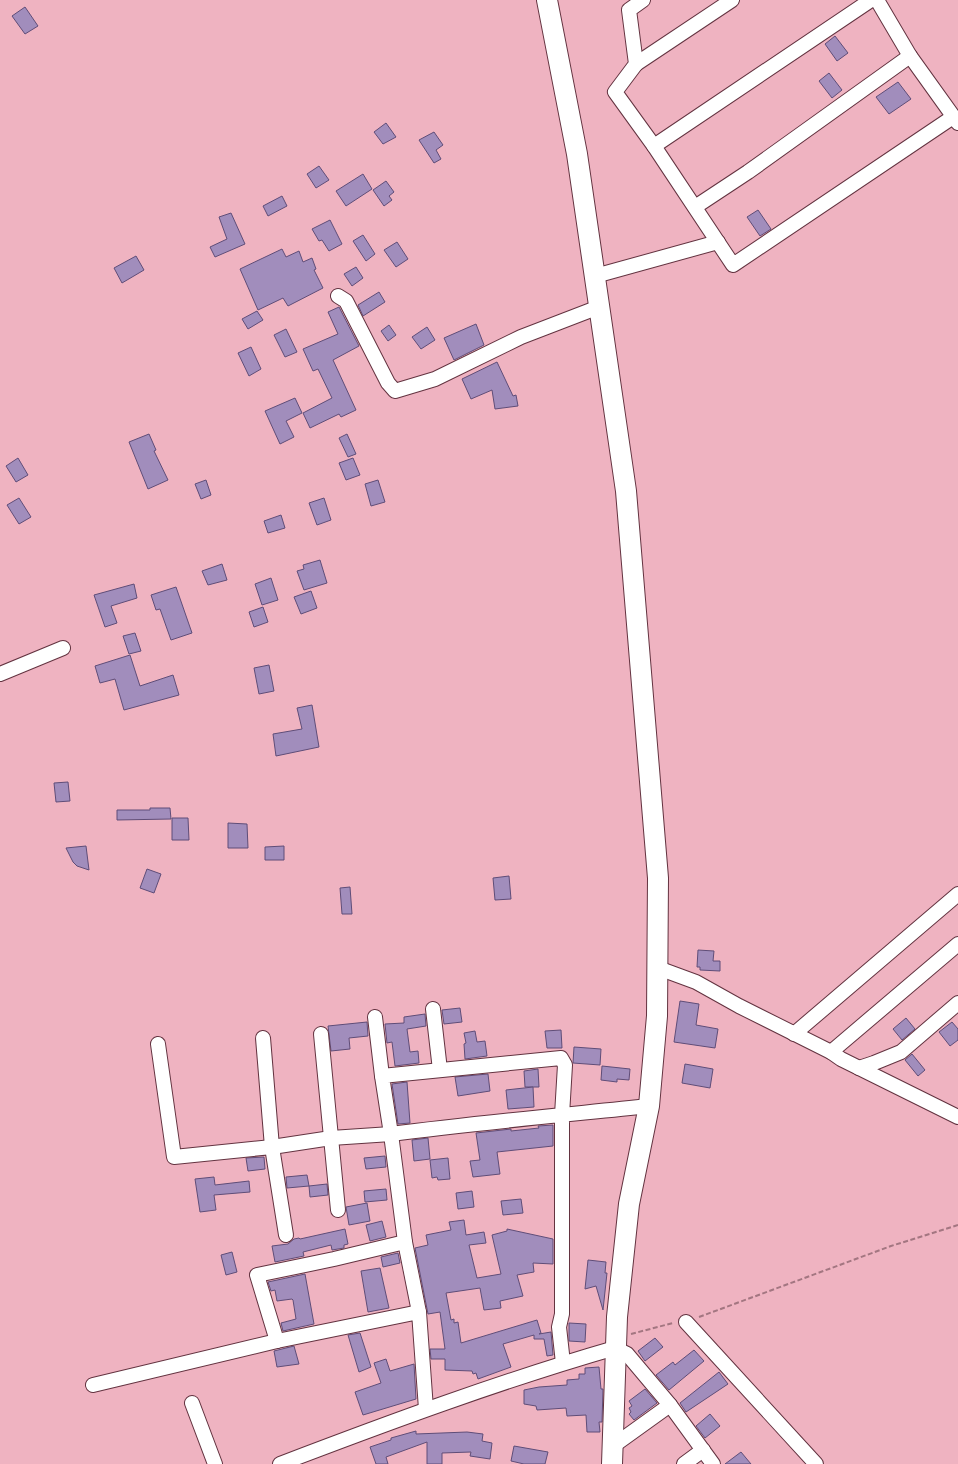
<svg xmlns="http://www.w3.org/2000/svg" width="958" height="1464" viewBox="0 0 958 1464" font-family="'Roboto Condensed',sans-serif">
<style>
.building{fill:#a18dbc;stroke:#5f4d78}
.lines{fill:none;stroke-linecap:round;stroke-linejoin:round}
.street-casing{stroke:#633340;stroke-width:16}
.secondary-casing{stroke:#633340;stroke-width:22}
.path{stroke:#a37681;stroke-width:2;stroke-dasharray:5 2.5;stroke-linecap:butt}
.street{stroke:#fff;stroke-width:14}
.secondary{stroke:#fff;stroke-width:20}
</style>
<rect width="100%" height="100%" fill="#efb3c1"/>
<g class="building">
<path d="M25,7l13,19 -13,8 -13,-18z"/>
<path d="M835,36l13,17 -11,8 -12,-17z"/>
<path d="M829,73l13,17 -10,8 -13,-17z"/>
<path d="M898,82l13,17 -22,15 -13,-17z"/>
<path d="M386,123l10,14 -13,7 -9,-12z"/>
<path d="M434,132l9,13 -7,5 5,9 -7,4 -15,-23z"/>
<path d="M319,166l10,14 -13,8 -9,-14z"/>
<path d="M363,174l9,15 -26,17 -10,-15z"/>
<path d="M386,181l8,11 -5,4 3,4 -8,6 -11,-16z"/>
<path d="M282,196l5,10 -19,10 -5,-10z"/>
<path d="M758,210l13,19 -11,7 -13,-19z"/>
<path d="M231,213l14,31 -30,13 -5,-10 17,-8 -8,-22z"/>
<path d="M330,220l12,24 -13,7 -7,-11 -3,1 -7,-12z"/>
<path d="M363,235l12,19 -9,7 -13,-20z"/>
<path d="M397,242l11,17 -12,8 -12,-17z"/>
<path d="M282,249l4,8 13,-6 4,11 9,-4 4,11 -2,1 9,18 -35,18 -5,-8 -25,12 -18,-41z"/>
<path d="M136,256l8,14 -22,13 -8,-15z"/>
<path d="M356,267l7,11 -11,8 -8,-12z"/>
<path d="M379,292l6,10 -22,14 -5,-11z"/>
<path d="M339,307l20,39 -26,14 23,50 -15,7 -2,-3 -29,14 -7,-15 29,-15 -14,-29 -5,2 -10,-22 35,-15 -10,-22z"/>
<path d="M257,311l6,9 -15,9 -6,-10z"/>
<path d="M476,324l8,21 -30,15 -10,-22z"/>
<path d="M389,325l7,10 -8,6 -7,-10z"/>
<path d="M427,327l8,13 -14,9 -9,-12z"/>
<path d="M286,329l11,23 -12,5 -11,-22z"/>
<path d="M251,347l10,22 -12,7 -11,-23z"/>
<path d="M497,362l16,34 3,-1 2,11 -23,3 -3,-19 -21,9 -9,-20z"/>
<path d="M295,398l7,15 -16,8 8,16 -14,7 -15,-33z"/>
<path d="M149,434l7,16 -2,1 14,29 -20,9 -19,-47z"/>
<path d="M347,434l9,20 -8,3 -9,-19z"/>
<path d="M18,458l10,17 -12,7 -10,-16z"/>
<path d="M353,458l7,17 -14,5 -7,-17z"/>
<path d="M206,480l5,15 -10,4 -6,-15z"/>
<path d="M378,480l7,22 -14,4 -6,-22z"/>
<path d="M19,498l12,19 -12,7 -12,-19z"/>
<path d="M324,498l7,22 -14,5 -8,-22z"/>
<path d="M281,515l4,13 -17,5 -4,-12z"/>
<path d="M320,560l7,23 -23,7 -7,-19 7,-2 -1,-4z"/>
<path d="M222,564l5,16 -19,5 -6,-14z"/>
<path d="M271,578l7,22 -16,5 -7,-21z"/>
<path d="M134,584l3,14 -26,8 6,17 -12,4 -11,-32z"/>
<path d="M176,587l16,46 -21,7 -11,-31 -4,1 -5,-15z"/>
<path d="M311,591l6,17 -16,6 -7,-17z"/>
<path d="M263,607l5,15 -14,5 -5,-15z"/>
<path d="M135,633l6,18 -12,3 -6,-18z"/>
<path d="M130,655l10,31 33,-11 6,20 -55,15 -9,-31 -15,4 -5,-17z"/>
<path d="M269,665l5,26 -15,3 -5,-26z"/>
<path d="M312,705l7,42 -43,9 -3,-22 29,-5 -5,-21z"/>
<path d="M68,782l2,19 -14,1 -2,-19z"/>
<path d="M150,808h20l1,11 -54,1v-10h33z"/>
<path d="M172,818h16l1,22h-17z"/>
<path d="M228,823l19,1 1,24h-20z"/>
<path d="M86,846l3,24 -12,-4 -4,-4 -7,-14z"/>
<path d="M284,846v14h-19v-13z"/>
<path d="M147,869l14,5 -7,19 -14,-5z"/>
<path d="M509,876l2,23 -16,1 -2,-22z"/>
<path d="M350,887l2,27h-10l-2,-26z"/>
<path d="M698,950l16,1 -1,10h7v10l-20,-1v-3h-3z"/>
<path d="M680,1001l19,3 -3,21 22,4 -3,19 -41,-6z"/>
<path d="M460,1008l2,14 -18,2 -2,-14z"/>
<path d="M425,1014l1,12 -19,3 3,23 8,-1 1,12 -24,3 -3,-24 -5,1 -2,-19 19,-1v-6z"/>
<path d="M906,1018l9,11 -13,11 -9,-11z"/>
<path d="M367,1022l1,14 -19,2 1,11 -19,2 -3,-25z"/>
<path d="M952,1022l6,7v11l-8,6 -11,-14z"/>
<path d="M561,1030l1,18h-15l-2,-17z"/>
<path d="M475,1031l2,11 8,-1 2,15 -22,3 -1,-15 2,-1 -2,-10z"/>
<path d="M574,1047l27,2 -1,16 -27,-2z"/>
<path d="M912,1054l13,16 -7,6 -13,-16z"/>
<path d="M685,1064l28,5 -3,19 -28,-5z"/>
<path d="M602,1066l28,3 -1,11 -12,-1v3l-16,-2z"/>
<path d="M538,1069l1,18h-14l-1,-16z"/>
<path d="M488,1074l2,17 -32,5 -3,-19z"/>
<path d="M407,1082l3,41 -12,1 -6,-40z"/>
<path d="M533,1087l1,20 -26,2 -2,-19z"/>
<path d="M553,1125v21l-56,6 3,22 -27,3 -3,-16 10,-1 -4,-27 35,-4v2l28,-3 -1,-2z"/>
<path d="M428,1138l2,21 -16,2 -2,-21z"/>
<path d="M385,1156l1,11 -20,2 -2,-11z"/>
<path d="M264,1157l1,12 -17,2 -2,-13z"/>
<path d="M448,1158l2,21 -12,1 -1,-3 -5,1 -2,-18z"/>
<path d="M307,1175l2,11 -22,2 -1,-11z"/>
<path d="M214,1177l1,8 34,-4 1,11 -36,3 2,15 -16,2 -5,-33z"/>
<path d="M327,1184l1,11 -18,2 -1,-11z"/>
<path d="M386,1189l1,11 -22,2 -1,-11z"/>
<path d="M472,1191l2,16 -16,2 -2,-16z"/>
<path d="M521,1199l2,14 -20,2 -2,-14z"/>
<path d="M367,1203l3,18 -21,4 -3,-18z"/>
<path d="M464,1220l2,15 18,-3 2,11 -17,2 8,33 24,-4 -9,-39 15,-4v-2l46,10v25l-20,-1 1,9 -17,3 6,21 -23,5 1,7 -17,2 -4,-22 -34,5 5,27 3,-1v4l4,-1 3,21 76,-23 4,13 -2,1 12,-2 2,23 -6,1 -3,-17h-10v-4l-31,9 8,23 -33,12 -2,-6 -3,1 -1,-3 -27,-1v-11h-14l-1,-10h15l-5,-37 -12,2 -13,-66 13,-3 -2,-10 25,-5 -2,-8z"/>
<path d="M382,1221l4,16 -16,4 -4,-16z"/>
<path d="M345,1229l3,15 -4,1v3l-12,2 -1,-5 -28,7 1,4 -29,6 -3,-16 16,-2 6,-5 5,-1 1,1z"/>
<path d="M232,1252l5,20 -11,3 -5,-20z"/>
<path d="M398,1253l2,10 -17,4 -2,-10z"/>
<path d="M588,1260l18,2 -1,11h2l-4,37 -7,-24 -11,3z"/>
<path d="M380,1268l9,40 -21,4 -7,-41z"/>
<path d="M305,1274l9,50 -31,7 -2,-8 15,-4 -3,-19 -1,-1 -15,2 -2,-11 -4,1 -3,-9z"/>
<path d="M569,1323l17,1 -1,18 -16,-1z"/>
<path d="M360,1333l11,34 -12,5 -11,-37z"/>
<path d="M655,1338l8,9 -18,14 -7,-10z"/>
<path d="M294,1346l5,18 -22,3 -3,-16z"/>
<path d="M694,1350l10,11 -35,29 -13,-15 17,-13 2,3z"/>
<path d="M386,1359l4,12 24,-7 2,35 -53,16 -8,-23 26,-9 -7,-20z"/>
<path d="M599,1367l2,22h2l-1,33h-3l1,10h-13l-1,-17 -19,1 -1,-8 -29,2 -1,-4 -12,-2v-14l15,-3 28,-2v-5l12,-1v-5h6v-6z"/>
<path d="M719,1372l9,12 -42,28 -6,-9z"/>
<path d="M645,1389l12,14 -23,17 -5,-6 2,-2 -2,-4 3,-2 -3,-5z"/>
<path d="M710,1414l10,12 -15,12 -9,-12z"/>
<path d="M416,1431v3l51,-2 16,2 -1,7 10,2 -2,16 -20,-3 1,-4 -29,1v11h-15v-22l-41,15 2,7h-12l-6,-17 21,-7v-2z"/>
<path d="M514,1446l34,6 -3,12h-21l-13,-3z"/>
<path d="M741,1452l10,12h-26z"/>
</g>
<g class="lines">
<defs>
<g id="street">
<path d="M643,0l-14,10 7,54 -21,28 39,54 79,119 220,-148"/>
<path d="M877,0l33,56 48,67"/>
<path d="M636,64l96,-64"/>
<path d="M654,146l217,-146"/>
<path d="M695,207l53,-35 162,-116"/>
<path d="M595,276l123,-34"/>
<path d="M338,296l8,5 42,82 7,8 40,-12 86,-42 78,-30"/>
<path d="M0,674l63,-26"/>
<path d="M658,968l38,14 43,24 92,46 10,7 117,58"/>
<path d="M433,1009l7,61"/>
<path d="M375,1017l7,59"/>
<path d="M321,1034l17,176"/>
<path d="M794,1034l164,-140"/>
<path d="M263,1038l9,109 14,88"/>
<path d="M158,1044l16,113 98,-10 59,-9 60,-4 14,108 -71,17 -77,16 20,66"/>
<path d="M831,1052l127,-108"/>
<path d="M859,1068l15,-5 27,-11 57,-49"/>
<path d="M405,1242l14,70"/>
<path d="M686,1322l130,142"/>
<path d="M563,1363l-4,-36 3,-13v-199l3,-50 -4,-7 -179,18 9,58c86,-11 172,-19 258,-28"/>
<path d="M93,1385l184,-44 142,-29 7,97"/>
<path d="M192,1403l23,61"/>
<path d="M613,1446l57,-41"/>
<path d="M280,1464c110,-42 221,-83 335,-116l12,6 43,51 43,59"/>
<path d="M684,1464l19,-14"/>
</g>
<path id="secondary" d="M547,0l30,154 49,337 32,387 -1,138 -8,90 -20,98 -12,113 -5,147"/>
</defs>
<use href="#street" class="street-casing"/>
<use href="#secondary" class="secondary-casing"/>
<g class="path">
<path d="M699,1317l192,-71 67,-21"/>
<path d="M631,1334l42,-11"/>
</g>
<use href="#street" class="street"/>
<use href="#secondary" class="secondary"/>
</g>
</svg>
